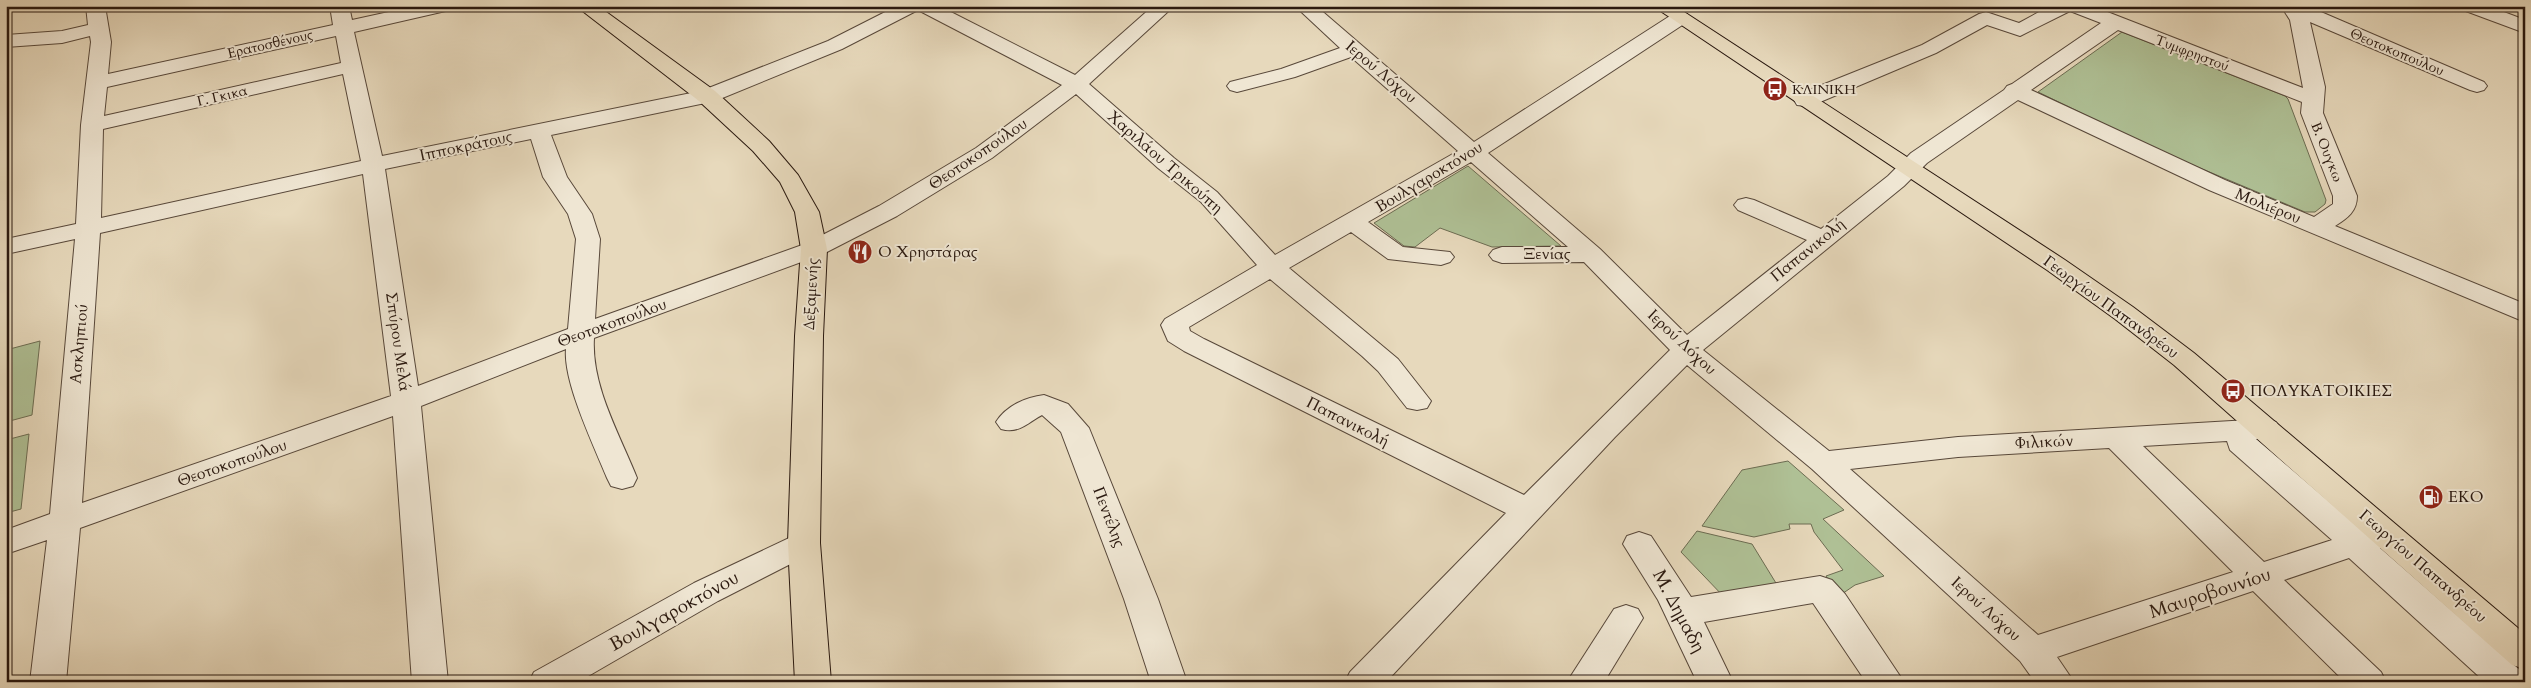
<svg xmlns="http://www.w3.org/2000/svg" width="2531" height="688" viewBox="0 0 2531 688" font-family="Cardo,serif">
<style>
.green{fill:#afc095;stroke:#6c6c52}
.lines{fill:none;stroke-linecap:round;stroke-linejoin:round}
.minor-casing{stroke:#58483a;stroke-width:2}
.major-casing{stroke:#29180f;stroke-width:2}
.minor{fill:#efe6d3;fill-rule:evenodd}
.major{fill:#e7d9bc;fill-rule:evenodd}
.labels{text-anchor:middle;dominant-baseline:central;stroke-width:4;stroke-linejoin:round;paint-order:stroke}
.far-street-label{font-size:14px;fill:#29180f;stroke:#efe6d3}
.far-poi-label{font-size:14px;fill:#29180f;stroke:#efe6d3;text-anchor:start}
.street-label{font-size:16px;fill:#29180f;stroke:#efe6d3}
.poi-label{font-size:16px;fill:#29180f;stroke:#efe6d3;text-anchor:start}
.near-street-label{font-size:19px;fill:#29180f;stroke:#efe6d3}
</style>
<rect width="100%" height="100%" fill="#e7d9bc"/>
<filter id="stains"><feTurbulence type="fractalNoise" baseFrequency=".004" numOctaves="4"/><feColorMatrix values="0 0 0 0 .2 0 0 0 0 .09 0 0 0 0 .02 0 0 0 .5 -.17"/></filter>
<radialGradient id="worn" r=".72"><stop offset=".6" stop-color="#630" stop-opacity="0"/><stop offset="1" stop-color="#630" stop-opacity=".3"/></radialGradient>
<g class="green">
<path d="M2122,32l163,64 3,3 38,101 -1,4 -10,8h-10l-141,-59 -126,-61z"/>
<path d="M1468,166l93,80 -69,1 -52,-19 -25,19 -11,-1 -30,-23z"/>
<path d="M40,341l-8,74 -26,7v-72z"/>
<path d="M29,434l-8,75 -15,4v-73z"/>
<path d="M1788,461l56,49 -21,9 61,57 -29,9 -16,11 -13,-20 17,-6 -29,-38 -3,-8h-22l1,5 -36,8 -52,-11 40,-56z"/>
<path d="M1697,531l55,13 27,44 -54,10 -44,-46z"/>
</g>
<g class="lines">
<defs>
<g id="minor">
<path d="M86,6h19l6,36 -3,32 225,-49 -3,-19h19l3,14 64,-14h36l-2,4 -96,22 28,124 319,-65 127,-50 69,-35h42l136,69 78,-69h21l-85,78 85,74 43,34 58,63 183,-104 -107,-94 -56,20 -58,15 -7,-2 -3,-4 3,-4 51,-13 59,-21 -45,-42h21l158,136 199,-128h14l3,4 -3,4 -199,131 112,96 87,86 120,-95 -69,-30 -4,-5 4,-5 8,-2 8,2 67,29 67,-53 23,-23 93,-63 3,-4 5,-2 89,-61 -31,-12 -50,25 -33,-11 -51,28 -123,52 -8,1 -8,-1 -3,-5 3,-5 125,-50 57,-31 7,-2 33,11 31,-17h42l211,82 -13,-68 -9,-14h26l177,76 3,4 -3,4 -7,2 -7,-2 -160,-68 15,65 -2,26 34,83c0,15 -9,22 -22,30l190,78v18l-316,-132 -191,-90 -91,63 -23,23 -201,164 126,101 129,-14 308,-18 10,3 5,7 -5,7 -20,3 106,91 24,-8 11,4 5,8 -5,8 -17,6 142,124 3,10h-40l-136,-124 -65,22 97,92 5,10h-41l-92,-91 -196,66 17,25h-39l-15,-21 -208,-192 -125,-104 -72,72 -229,245h-41l5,-10 156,-159 -322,-162 -16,-10 -7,-16 4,-6 92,-54 -56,-63 -43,-34 -82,-74 -84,64 -95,58 -74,38 -229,84c-3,48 26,97 43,140l-4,8 -11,3 -11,-3 -4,-8c-13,-32 -44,-96 -41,-129l-145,57 27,276h-36l-19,-266 -313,112 -14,154h-36l17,-142 -41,14v-24l44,-16 25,-275 -69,15v-15l70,-15 5,-99 10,-83 -1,-6 -28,7 -56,4v-12l56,-4 26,-6zM918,10l144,75 -86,63 -97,58 -74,38 -210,75 5,-80 -8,-25 -25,-37 -16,-42 164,-34 127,-52zM2118,30l184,72 -1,11 32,83v8l-19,13 -89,-37 -194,-90zM336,36l5,27 -237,53 3,-29zM343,74l18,87 -260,57 2,-89zM531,139l12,38 25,37 8,25 -8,90 -150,57 -33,-217zM1471,162l97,85h-66l-9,3 -4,5 4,5 9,3 82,-1 86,88 -146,145 -320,-156 -14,-8 -1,-4 81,-48 92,77 16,15 29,37 10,2 10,-2 4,-7 -33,-42 -109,-91 62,-36 37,27 53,6 9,-3 4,-5 -4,-5 -47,-5 -35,-25zM363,174l28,222 -309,107 18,-270zM2227,441l3,9 102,90 -68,22 -121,-116zM2109,448l124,124 -195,63 -188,-166 108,-12z"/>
<path d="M2461,6h27l37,14v13l-62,-23z"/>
<path d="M1044,395l24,9 21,24 69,171 29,83h-36l-27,-83 -63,-167 -19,-17c-15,8 -23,19 -41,14l-5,-7c10,-16 30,-25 48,-27z"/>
<path d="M804,531l12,4 4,8 -4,8 -98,50 -140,81h-49l5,-10 160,-89z"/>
<path d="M1639,532l12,4 40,61 129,-21 12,4 13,14 59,88h-38l-53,-79 -109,19 29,60h-36l-39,-82 -35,-56 4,-8z"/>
<path d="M1626,605l12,4 5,9 -39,64h-37l47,-73z"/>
</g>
<g id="major">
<path d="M576,6h22l117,85 54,50 29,34 21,37 8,37 -4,87 -3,207 11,139h-36l-7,-139 7,-207 6,-87 -6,-37 -15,-30 -27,-31 -54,-50z"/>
<path d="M1653,6h22l390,254 68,47 61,46 331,281v35l-13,-4 -338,-300 -59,-46 -68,-49z"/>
</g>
</defs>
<use href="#minor" class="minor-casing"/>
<use href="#major" class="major-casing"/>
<use href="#minor" class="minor"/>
<use href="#major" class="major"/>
</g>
<defs>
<symbol id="bus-disc" viewBox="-11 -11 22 22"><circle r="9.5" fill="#8f2418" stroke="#efe6d3"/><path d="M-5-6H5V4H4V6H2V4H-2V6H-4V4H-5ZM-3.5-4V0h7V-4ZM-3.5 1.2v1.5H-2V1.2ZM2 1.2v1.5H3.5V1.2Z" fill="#fff"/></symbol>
<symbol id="restaurant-disc" viewBox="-11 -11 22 22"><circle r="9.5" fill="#8f2418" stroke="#efe6d3"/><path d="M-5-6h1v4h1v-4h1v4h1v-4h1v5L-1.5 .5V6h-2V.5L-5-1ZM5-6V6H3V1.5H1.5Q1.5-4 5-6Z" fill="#fff"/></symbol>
<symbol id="fuel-disc" viewBox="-11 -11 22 22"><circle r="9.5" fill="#8f2418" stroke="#efe6d3"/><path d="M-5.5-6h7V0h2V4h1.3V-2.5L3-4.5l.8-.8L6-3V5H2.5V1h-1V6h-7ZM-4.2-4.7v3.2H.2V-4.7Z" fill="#fff"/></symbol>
</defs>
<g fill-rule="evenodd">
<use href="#bus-disc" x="1761" y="75" width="28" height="28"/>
<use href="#restaurant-disc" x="846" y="238" width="28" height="28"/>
<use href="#bus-disc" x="2219" y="377" width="28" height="28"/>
<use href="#fuel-disc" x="2417" y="483" width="28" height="28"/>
</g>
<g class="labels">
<g class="far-street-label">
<text transform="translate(270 44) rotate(-13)">Ερατοσθένους</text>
<text transform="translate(2397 52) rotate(23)">Θεοτοκοπούλου</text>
<text transform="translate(2192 53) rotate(21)">Τυμφρηστού</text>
<text transform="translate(222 96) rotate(-13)">Γ. Γκικα</text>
<text transform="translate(2327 152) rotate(68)">Β. Ουγκω</text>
</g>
<g class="far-poi-label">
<text x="1792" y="89">ΚΛΙΝΙΚΗ</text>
</g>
<g class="street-label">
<text transform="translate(1381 72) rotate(40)">Ιερού Λόχου</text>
<text transform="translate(466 146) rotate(-12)">Ιπποκράτους</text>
<text transform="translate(978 154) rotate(-34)">Θεοτοκοπούλου</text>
<text transform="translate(1165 162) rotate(41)">Χαριλάου Τρικούπη</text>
<text transform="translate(1429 177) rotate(-31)">Βουλγαροκτόνου</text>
<text transform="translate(2268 206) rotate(22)">Μολιέρου</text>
<text transform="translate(1808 250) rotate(-39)">Παπανικολή</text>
<text x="1547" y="254">Ξενίας</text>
<text transform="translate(811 294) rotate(-87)">Δεξαμενής</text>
<text transform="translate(2111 307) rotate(36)">Γεωργίου Παπανδρέου</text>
<text transform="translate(612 323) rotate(-20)">Θεοτοκοπούλου</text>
<text transform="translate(398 342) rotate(82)">Σπύρου Μελά</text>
<text transform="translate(1682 342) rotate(43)">Ιερού Λόχου</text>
<text transform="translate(79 344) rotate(-85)">Ασκληπιού</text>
<text transform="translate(1348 422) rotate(27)">Παπανικολή</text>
<text transform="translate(2044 442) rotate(-3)">Φιλικών</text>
<text transform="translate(232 463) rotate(-19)">Θεοτοκοπούλου</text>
<text transform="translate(1109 517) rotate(69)">Πεντέλης</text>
<text transform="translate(2423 566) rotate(41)">Γεωργίου Παπανδρέου</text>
<text transform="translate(1986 609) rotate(42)">Ιερού Λόχου</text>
</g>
<g class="poi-label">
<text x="878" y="252">Ο Χρηστάρας</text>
<text x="2250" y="391">ΠΟΛΥΚΑΤΟΙΚΙΕΣ</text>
<text x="2448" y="497">EKO</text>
</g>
<g class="near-street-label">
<text transform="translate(2210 593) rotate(-18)">Μαυροβουνίου</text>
<text transform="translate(674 611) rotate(-29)">Βουλγαροκτόνου</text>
<text transform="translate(1679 611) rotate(62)">Μ. Δημαδη</text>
</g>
</g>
<rect width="2531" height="688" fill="none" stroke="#e7d9bc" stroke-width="25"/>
<rect x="8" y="8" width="2516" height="673" fill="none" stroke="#29180f" stroke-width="2.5"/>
<rect x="12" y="12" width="2506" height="663" fill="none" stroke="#29180f"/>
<rect width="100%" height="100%" filter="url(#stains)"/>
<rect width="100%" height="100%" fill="url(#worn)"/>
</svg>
